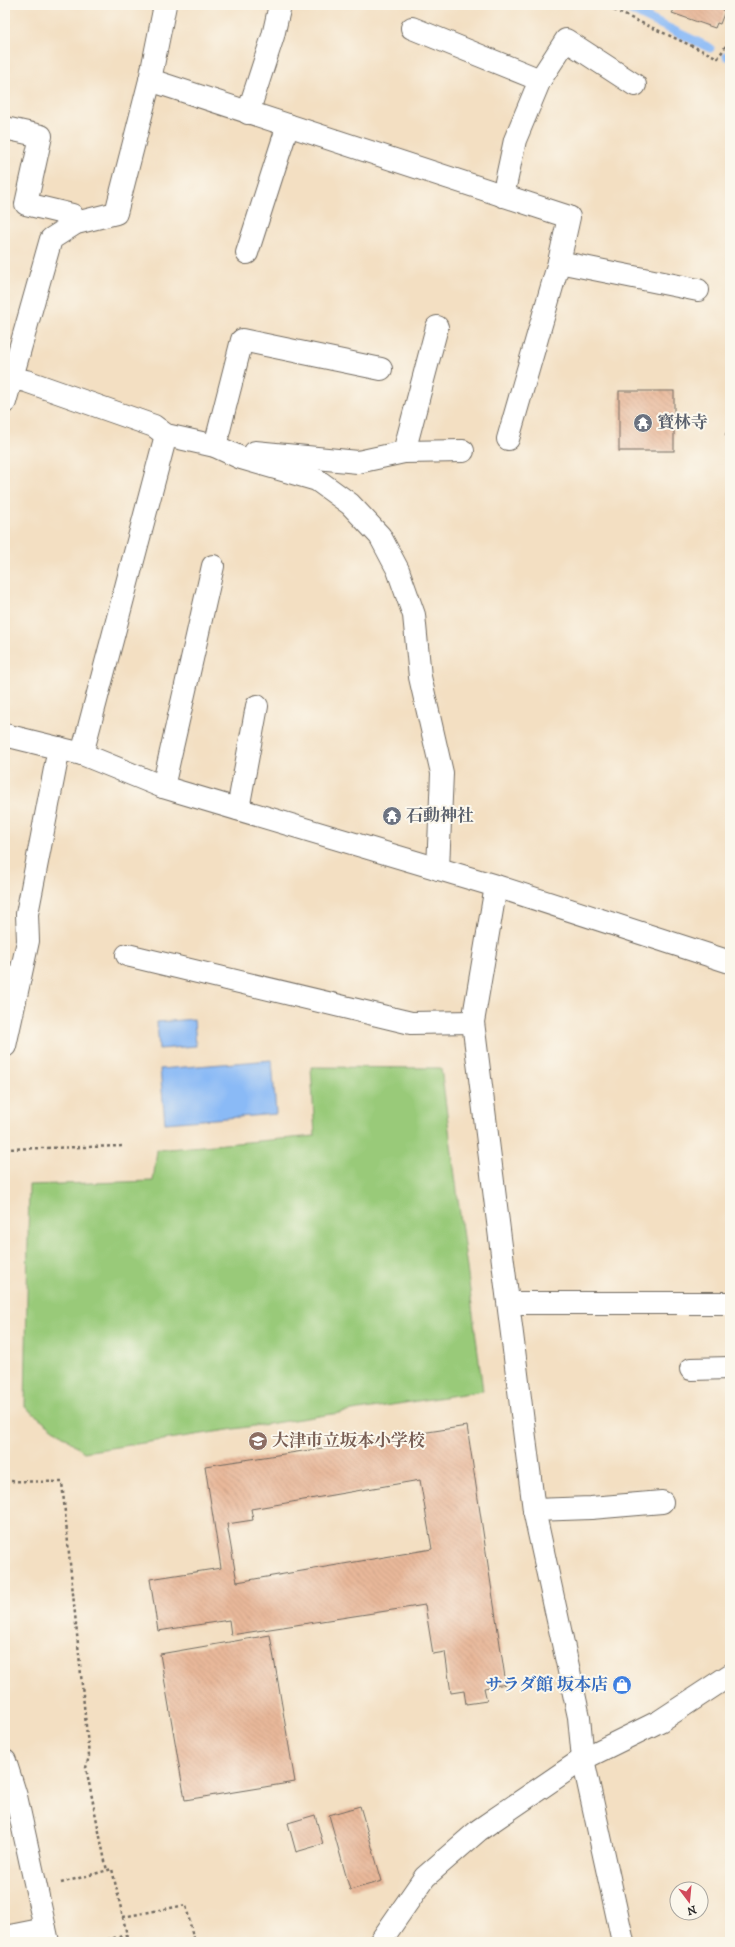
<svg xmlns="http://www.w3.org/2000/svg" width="735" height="1947" viewBox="0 0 735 1947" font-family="'IM FELL DW Pica','Noto Serif JP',serif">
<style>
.garden{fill:#99ca79;stroke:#627a52}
.water{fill:#8abaf6;stroke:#5a7290}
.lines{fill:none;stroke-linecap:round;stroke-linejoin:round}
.stream{stroke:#8abaf6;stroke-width:9}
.building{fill:url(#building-back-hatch);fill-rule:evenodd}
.minor-casing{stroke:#716a60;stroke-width:24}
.path{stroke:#716a60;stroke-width:2.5;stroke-dasharray:3 3;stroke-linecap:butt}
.minor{stroke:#fff;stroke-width:22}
.labels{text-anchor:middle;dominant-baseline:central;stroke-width:4;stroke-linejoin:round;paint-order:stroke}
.worship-label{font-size:17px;font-weight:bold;fill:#5b616d;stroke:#fbf7ec;text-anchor:start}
.education-label{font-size:17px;font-weight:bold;fill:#785e54;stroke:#fbf7ec;text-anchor:start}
.shop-label{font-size:17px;font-weight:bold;fill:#366cbe;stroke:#fbf7ec;text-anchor:end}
</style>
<defs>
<pattern id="building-back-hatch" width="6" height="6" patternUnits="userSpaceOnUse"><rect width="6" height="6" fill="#e8b89a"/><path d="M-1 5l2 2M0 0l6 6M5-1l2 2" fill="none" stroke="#c79e85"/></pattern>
</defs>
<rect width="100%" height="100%" fill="#fbf7ec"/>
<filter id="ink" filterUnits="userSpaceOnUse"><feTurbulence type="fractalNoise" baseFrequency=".025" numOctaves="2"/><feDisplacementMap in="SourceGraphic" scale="8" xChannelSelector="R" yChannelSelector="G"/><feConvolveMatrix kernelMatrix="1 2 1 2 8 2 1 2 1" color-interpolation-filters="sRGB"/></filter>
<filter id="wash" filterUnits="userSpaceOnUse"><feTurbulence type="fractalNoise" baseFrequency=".012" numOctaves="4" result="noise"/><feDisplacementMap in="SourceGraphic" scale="16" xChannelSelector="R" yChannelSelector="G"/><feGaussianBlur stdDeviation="0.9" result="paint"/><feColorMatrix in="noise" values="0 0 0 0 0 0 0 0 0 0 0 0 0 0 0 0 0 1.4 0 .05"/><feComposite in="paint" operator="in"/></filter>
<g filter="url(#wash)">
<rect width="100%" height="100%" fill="#f3dfc2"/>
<path class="garden" d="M311,1067l130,1 42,323 -399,61 -59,-45 4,-222 124,-4 4,-31 158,-14z"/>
<g class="water">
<path d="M194,1019l2,27 -37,3 -2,-27z"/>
<path d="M272,1060l4,54 -111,9 -5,-54z"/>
</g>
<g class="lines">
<g class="stream">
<path d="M620,5l90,43"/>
<path d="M727,56l3,1"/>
</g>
</g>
<g id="blocks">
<g class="building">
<path d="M671,5h53l-2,5 3,1 -5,13 -3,-1 -2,5 -43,-15 2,-3 -4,-1z"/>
<rect x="619" y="391" width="55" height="60"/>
<path d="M467,1426l39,258 -22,4 3,13 -21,3 -2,-13 -13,2 -6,-41 -12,2 -8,-49 -194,30 -2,-15 -71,11 -8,-52 71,-11 -16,-102zM420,1480l12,69 -195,33 -10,-58 26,-4 -2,-11z"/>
<path d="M270,1635l25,147 -110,18 -25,-146z"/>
<path d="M360,1806l22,75 -32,9 -21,-75z"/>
<path d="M315,1815l8,29 -27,8 -8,-29z"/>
</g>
</g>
</g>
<g filter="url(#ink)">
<use href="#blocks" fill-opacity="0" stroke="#716a60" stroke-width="1"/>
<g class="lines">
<defs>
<g id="minor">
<path d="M412,28l128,52 -25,60 -12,56"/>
<path d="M150,80l419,137 -10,45 -51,177"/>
<path d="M540,80l26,-40 69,45"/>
<path d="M248,113l25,-77 7,-31"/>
<path d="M5,128l36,8 -15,68 46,11 4,8"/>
<path d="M247,253l41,-128"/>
<path d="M559,262l139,28"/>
<path d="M5,377l21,4 128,45 12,9 49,11 26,12 76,22 33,24 30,32 18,34 16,45 6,62 22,96 -4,96"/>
<path d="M5,402l46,-163 25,-16 40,-10 34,-133 15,-75"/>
<path d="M215,446l27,-106 139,29"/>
<path d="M255,452l103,10 46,-10 59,-1"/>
<path d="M404,452l33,-125"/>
<path d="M5,735l77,19 81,33 333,99 234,76"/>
<path d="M82,754l84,-319"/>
<path d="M163,787l50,-221"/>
<path d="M238,809l19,-103"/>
<path d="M496,886l-23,136 61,488 45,207 4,42 40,183"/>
<path d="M127,955l284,68 62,-1"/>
<path d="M5,1046l23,-105 -1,-27 32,-166"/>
<path d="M509,1303h221"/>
<path d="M691,1369l39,-1"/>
<path d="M534,1510l57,-2 71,-6"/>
<path d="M5,1761l11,35 32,146"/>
<path d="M5,1937l40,-8"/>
<path d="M380,1942l45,-65 54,-47 104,-71 77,-38 70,-46"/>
</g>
</defs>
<use href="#minor" class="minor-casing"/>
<g class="path">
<path d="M603,5l115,53 9,-14 3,-39"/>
<path d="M725,434l5,1"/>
<path d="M5,1149l119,-3"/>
<path d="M5,1481l57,1 27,274 -3,12 21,103"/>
<path d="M61,1883l51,-14 15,66 -31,7"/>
<path d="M123,1917l63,-12 8,37"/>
</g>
<use href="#minor" class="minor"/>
</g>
</g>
<defs>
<symbol id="temple-disc" viewBox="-11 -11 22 22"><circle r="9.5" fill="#6b7280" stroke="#fbf7ec"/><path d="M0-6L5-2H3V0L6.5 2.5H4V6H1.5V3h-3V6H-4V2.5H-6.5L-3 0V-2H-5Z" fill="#fff"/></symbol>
<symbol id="school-disc" viewBox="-11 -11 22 22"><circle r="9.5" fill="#8d6e63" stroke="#fbf7ec"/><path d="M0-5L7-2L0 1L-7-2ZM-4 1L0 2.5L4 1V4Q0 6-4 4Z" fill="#fff"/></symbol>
<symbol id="shop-disc" viewBox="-11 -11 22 22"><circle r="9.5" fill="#3f7fe0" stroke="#fbf7ec"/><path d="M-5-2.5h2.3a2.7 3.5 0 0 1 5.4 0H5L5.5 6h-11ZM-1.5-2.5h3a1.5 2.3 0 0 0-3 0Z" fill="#fff"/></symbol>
</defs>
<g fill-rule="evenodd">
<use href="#temple-disc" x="632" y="412" width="22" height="22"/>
<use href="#temple-disc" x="381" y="805" width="22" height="22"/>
<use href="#school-disc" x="247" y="1430" width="22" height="22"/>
<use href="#shop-disc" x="611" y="1674" width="22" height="22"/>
</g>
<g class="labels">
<g class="worship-label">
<text x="657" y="423">寳林寺</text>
<text x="406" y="816">石動神社</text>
</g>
<g class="education-label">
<text x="272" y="1441">大津市立坂本小学校</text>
</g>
<g class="shop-label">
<text x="608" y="1685">サラダ館 坂本店</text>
</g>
</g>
<rect width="735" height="1947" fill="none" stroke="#fbf7ec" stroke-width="20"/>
<g transform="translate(689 1901) rotate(164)"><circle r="19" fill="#fbf7ec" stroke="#a8a59f"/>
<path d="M0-3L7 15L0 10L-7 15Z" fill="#d1495b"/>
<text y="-6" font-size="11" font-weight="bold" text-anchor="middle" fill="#2b2b2b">N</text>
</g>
</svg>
